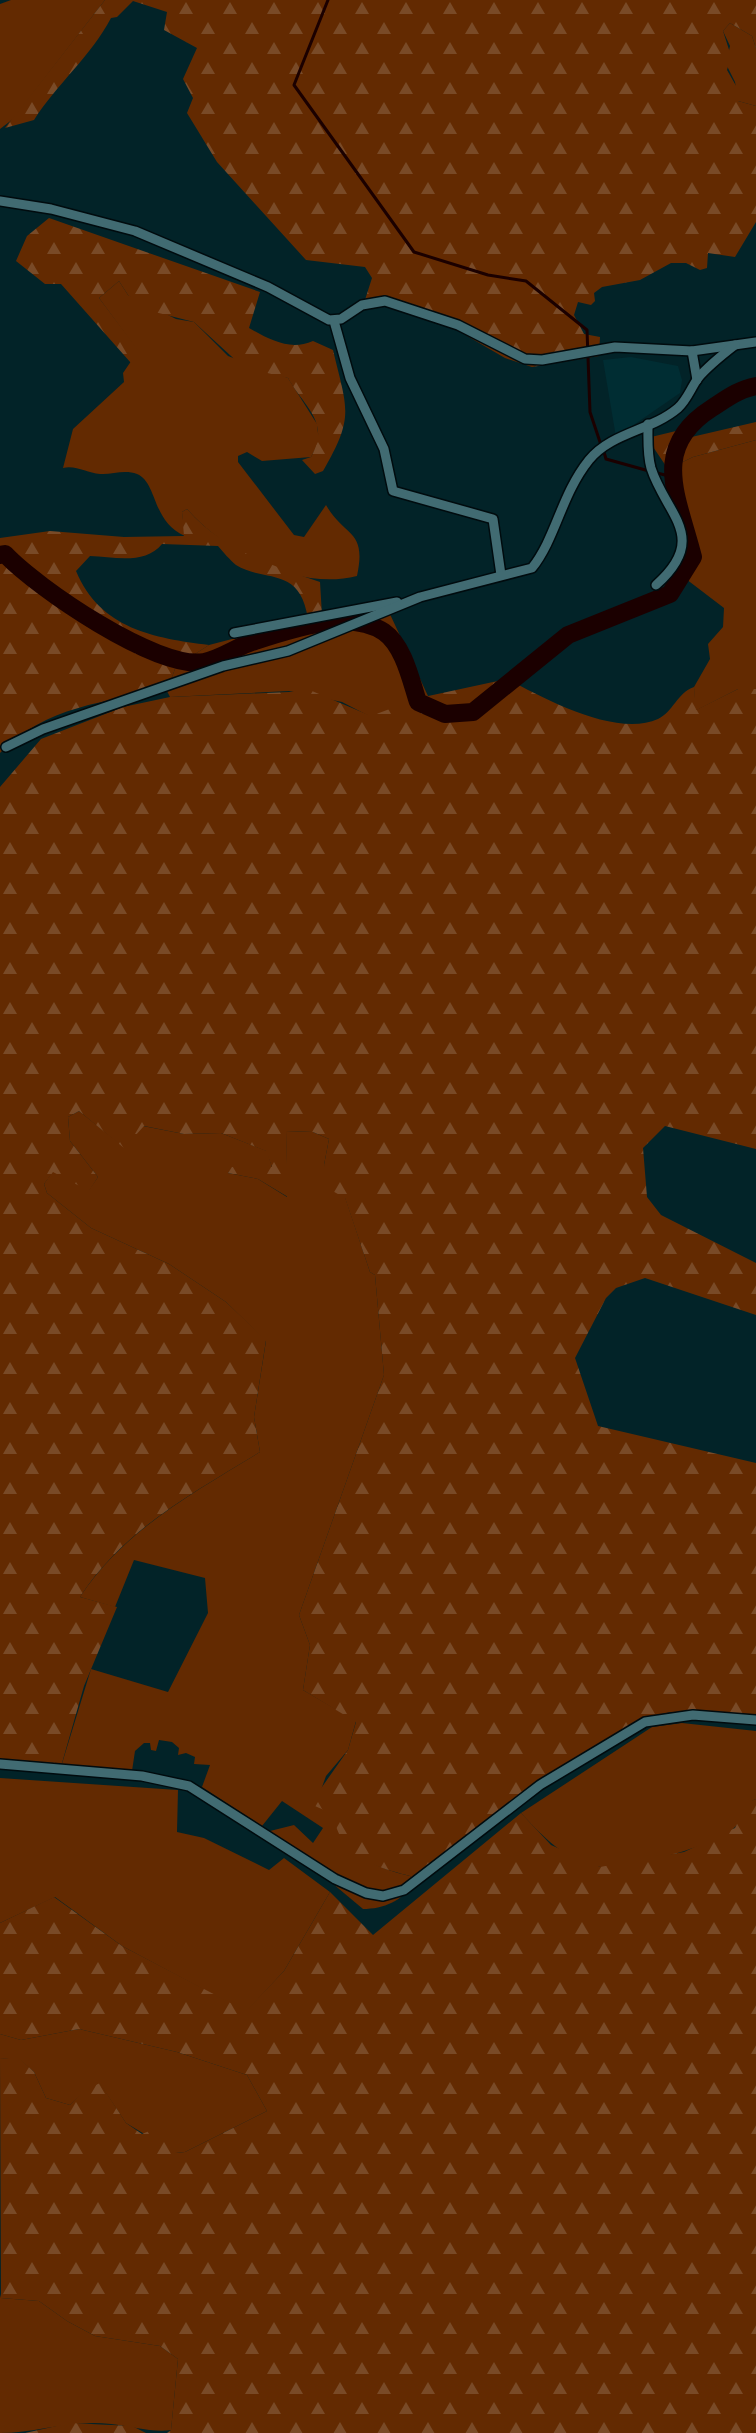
<svg xmlns="http://www.w3.org/2000/svg" width="756" height="2433" viewBox="0 0 756 2433" font-family="'Source Serif 4',serif">
<style>
.built{fill:#002d33}
.green{fill:#632a01}
.forest{fill:url(#forest-firs)}
.lines{fill:none;stroke-linecap:round;stroke-linejoin:round}
.stream{stroke:#1b0000;stroke-width:3}
.river{stroke:#1b0000;stroke-width:18}
.minor-casing{stroke:#000b0e;stroke-width:12}
.minor{stroke:#416b72;stroke-width:9}
</style>
<defs>
<pattern id="forest-firs" width="22" height="20" patternUnits="userSpaceOnUse" patternTransform="scale(2)"><rect width="22" height="20" fill="#632a01"/><path d="M5 1l3.5 6h-7zM16 11l3.5 6h-7z" fill="#794a27"/></pattern>
</defs>
<rect width="100%" height="100%" fill="#022328"/>
<path class="built" d="M631,357l47,9 4,14 -2,13 -64,44 -13,-77z"/>
<g class="green">
<path d="M11,0h94l-92,119 -13,10v-125z"/>
<path d="M730,23l22,13 4,12v58l-18,-5 -3,-19 -9,-18 4,-18 -7,-15z"/>
<path d="M119,281l9,14 48,24 18,3 34,34 60,22 29,46 2,18 -8,15 -49,4 -15,-9 -9,4v6l56,73 10,2 22,-32c19,33 41,24 31,71 -59,15 -131,-23 -170,-67l-5,3 3,24c-34,-15 -27,-53 -48,-62 -13,-5 -25,1 -37,0 -13,-1 -24,-9 -37,-6l10,-39 51,-47 -1,-9 15,-22 -39,-53z"/>
<path d="M756,440v249h-18l-43,22 -1,-24 16,-28 -2,-15 15,-17 1,-19 -38,-29 7,-24 -21,-62 -4,-24 25,-12z"/>
<path d="M389,612l39,84 -57,21 -29,-15 -53,-11 -119,6 -3,-6 9,-25 33,-21 99,-26 12,6z"/>
<path d="M79,1111l45,36 19,-21 41,8 37,-1 46,18 5,16h-39l-5,6 30,6 29,18 -1,-66 27,1 16,7 -5,26 21,32 25,75 5,3 9,100 -85,240 11,30 -7,45 53,31 -8,29 -22,26 -5,14c24,54 28,71 89,86l4,5c-10,20 -31,28 -51,28l-93,-78 24,-6 19,18 10,-15 -41,-27 -20,25 -60,-39 8,-22 -16,-1 1,-7 -9,-4 -8,2 1,-7 -7,-6 -13,-2 -3,11 -5,-1 -1,-7h-6l-9,8 -3,20 -72,-1 31,-101 77,23 40,-79 -3,-35 -71,-18 -19,47 -35,-10c44,-67 113,-104 180,-145l-6,-35 12,-76 -40,-39 -57,-38 -78,-36 -44,-35 -3,-9 9,-13 36,19 9,-13 -28,-36 -2,-24z"/>
<path d="M682,1723l74,8v68c-13,5 -11,19 -21,28 -18,19 -108,42 -134,40 -31,-2 -60,-32 -80,-54l131,-86z"/>
<path d="M0,1778l178,12 -1,42 27,6 65,32 15,-12 46,34 -46,79 -38,41 -124,-66 -67,-49 -55,26z"/>
<path d="M79,2029l98,23 70,23 20,36 -82,41 -9,1 -50,-30 -26,-39 -17,8 -13,13 -24,-7 -12,-26 -16,-14 -18,1v-25l21,6z"/>
<path d="M0,2294l1,4 38,3 28,20 28,15 65,10 18,13 -7,71c-17,3 -41,-4 -60,-6 -39,-5 -75,9 -111,9z"/>
</g>
<g class="forest">
<path d="M105,0h651v48l-4,-12 -22,-13 -7,8 8,25 -4,14 12,21 -1,10 18,5v116l-21,35 -27,-4 -1,15 -7,2 -14,-7h-15l-31,17 -38,7 -8,6 1,8 -4,4 -13,-3 -4,13 10,19 16,3 -1,19 -67,11 -27,-9 -55,-32 -57,-26 -29,3 8,-25 -7,-11 -59,-7 -89,-98 -30,-49 6,-15 -10,-19 14,-31 -33,-18 3,-18 -34,-11 -16,16 -6,1c-20,38 -54,66 -77,102l-29,8z"/>
<path d="M49,218l211,74 -11,36c21,12 41,23 64,13l20,9c14,59 22,66 -10,121l-8,3 -13,-14 9,-3c20,-35 -7,-50 -23,-79l-45,-11 -49,-45 -47,-12 -19,-15 -9,-14 -20,17 40,53 -8,12 -70,-79h-16l-29,-23 11,-25z"/>
<path d="M756,422v18l-63,17 -25,12 -21,-31 29,-7 7,8z"/>
<path d="M187,509c36,41 83,56 133,73l2,33 -14,4c-8,-54 -43,-36 -72,-54 -6,-5 -13,-13 -18,-19l-56,-2c-17,21 -47,13 -72,12l-14,15c24,58 78,67 133,74l-33,21 -9,25c-60,9 -123,16 -167,62v-215l50,-7 74,6 60,-1 -2,-24z"/>
<path d="M507,679c38,20 110,59 151,40 15,-7 19,-26 36,-32l2,23 42,-21h18v460l-91,-23 -22,22 4,49 14,18 95,48v52l-111,-37 -29,10 -10,10 -31,60 23,68 158,37v257l-85,-8 -28,6 -53,32 -176,131 -4,-5c-22,-6 -56,-14 -68,-36 -12,-24 -4,-25 -32,-36l38,-54 8,-28 -53,-32 7,-45 -11,-30 85,-240 -9,-100 -5,-3 -25,-74 -16,-9 -5,-24 5,-26 -16,-7 -27,-1 2,66 -30,-18 -30,-6 4,-6h40l-6,-16 -45,-18 -37,1 -40,-8 -20,22 -45,-37 -11,6 2,24 28,36 -9,14 -36,-19 -9,12 3,9 44,35 78,36 57,38 40,38 -12,77 6,35c-67,41 -136,77 -180,145l37,10 -33,79 -24,84 -60,-4v-979l41,-48 82,-32 47,-10 142,-6 59,25 48,-18z"/>
<path d="M756,1799v634h-589l4,-3 7,-71 -18,-13 -65,-10 -28,-15 -28,-20 -38,-3 -1,-239 18,-2 16,15 12,26 24,7 13,-14 17,-8 26,40 16,11 17,-7 14,9 3,17 9,-1 82,-41 -20,-36 -70,-23 -98,-23 -58,11 -21,-6v-111l54,-26 68,49 124,65 38,-40 46,-79 43,43 148,-122 30,32 49,22 84,-15 51,-24 13,-26z"/>
<path d="M70,2423l62,3 14,7h-121z"/>
</g>
<g class="lines">
<g class="stream">
<path d="M328,0l-34,85 120,167 74,23 38,6 61,49 3,82 11,33"/>
<path d="M604,452l2,7 43,12"/>
<path d="M657,473l16,4"/>
</g>
<path class="river" d="M0,555l5,-1c32,34 152,116 199,108 17,-3 34,-16 51,-21 36,-12 95,-32 129,-9 20,14 27,49 34,70l27,12 28,-2 95,-77 102,-41 23,-37c-15,-60 -44,-109 19,-149 14,-9 27,-19 44,-22"/>
<defs>
<g id="minor">
<path d="M0,201l51,8 84,22 133,56 61,33 12,-1 21,-14 23,-4 73,24 67,34 17,1 73,-13 77,4 64,-9"/>
<path d="M334,321l16,57 34,71 9,42 100,28 8,56"/>
<path d="M692,351l5,29"/>
<path d="M648,424c0,15 -1,30 3,44 15,47 59,69 5,117"/>
<path d="M234,633l163,-31"/>
<path d="M6,747l37,-18 180,-63 65,-15 132,-54 112,-29c24,-30 29,-73 57,-108 23,-28 62,-29 89,-52 9,-8 13,-20 20,-30 11,-13 24,-23 37,-33"/>
<path d="M0,1764l142,12 47,10 146,93 31,14 17,3 21,-6 136,-105 105,-63 48,-7 63,5"/>
</g>
</defs>
<use href="#minor" class="minor-casing"/>
<use href="#minor" class="minor"/>
</g>
</svg>
